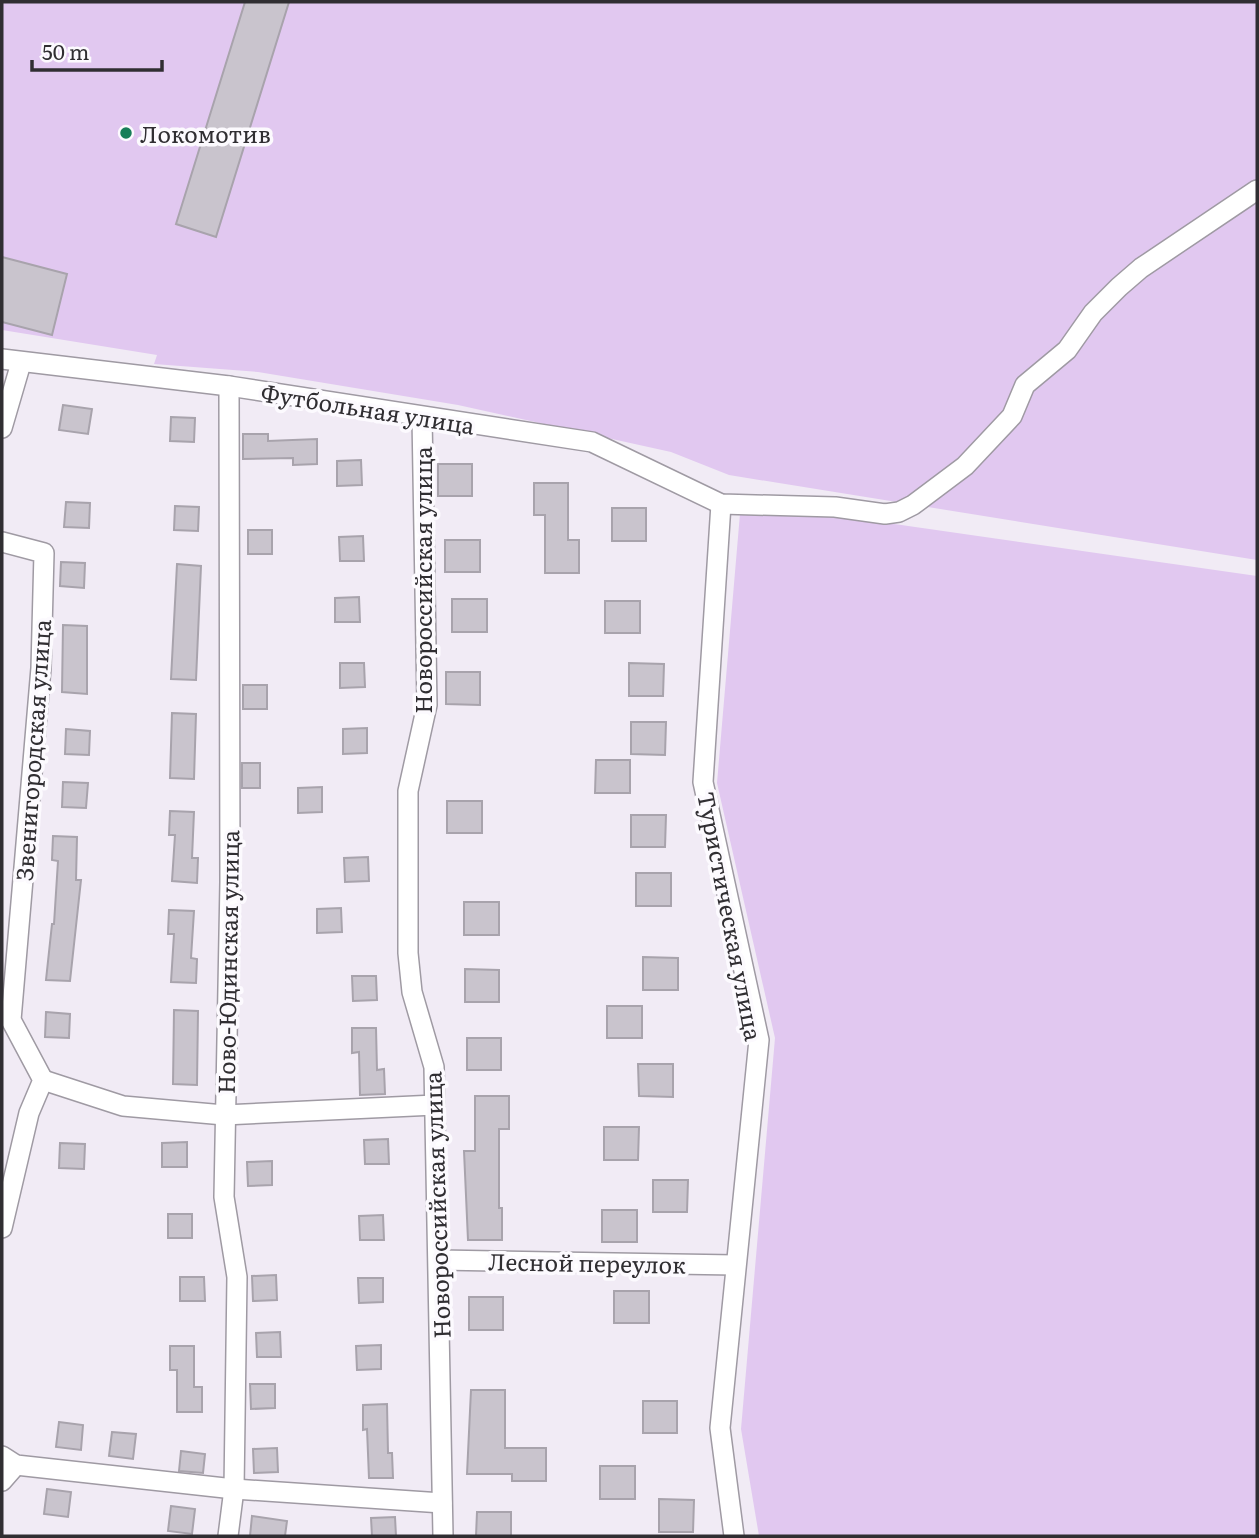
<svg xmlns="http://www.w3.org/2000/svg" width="1259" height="1538" viewBox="0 0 1259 1538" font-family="Literata,serif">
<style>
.green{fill:#e1c8f0}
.building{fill:#c9c4cd;stroke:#a8a3ac;stroke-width:2}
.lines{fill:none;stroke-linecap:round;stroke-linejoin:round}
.minor-casing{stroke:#9f9aa3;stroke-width:22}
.minor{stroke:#fff;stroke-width:19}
.poi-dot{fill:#177e58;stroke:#fcfafe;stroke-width:2.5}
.labels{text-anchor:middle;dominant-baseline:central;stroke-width:7;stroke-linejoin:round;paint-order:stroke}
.poi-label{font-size:23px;fill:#302e32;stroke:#fcfafe;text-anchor:start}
.street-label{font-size:23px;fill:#302e32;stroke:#fcfafe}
</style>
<rect width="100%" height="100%" fill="#f1ebf5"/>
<g class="green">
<path d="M2,2h1255v558l-528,-85 -58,-23 -213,-47 -200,-33 -104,-8 3,-9 -155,-25z"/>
<path d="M741,502l516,74v960h-498l-18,-107 34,-391 -58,-255z"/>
</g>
<g class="building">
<path d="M245,2h44l-73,235 -40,-13z"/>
<path d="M2,257l65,17 -15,61 -50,-13z"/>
<path d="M63,405l29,4 -4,25 -29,-4z"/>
<path d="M171,417l24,1 -1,24 -24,-1z"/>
<path d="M243,434h25v7l49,-2v25l-24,1v-7l-50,1z"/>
<path d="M361,460l1,25 -25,1v-25z"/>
<rect x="438" y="464" width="34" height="32"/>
<path d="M534,483h34v57h11v33h-34v-58h-11z"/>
<path d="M66,502l24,1 -1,25 -25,-1z"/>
<path d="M175,506l24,1 -1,24 -24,-1z"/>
<rect x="612" y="508" width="34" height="33"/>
<rect x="248" y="530" width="24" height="24"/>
<path d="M363,536l1,25h-24l-1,-24z"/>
<rect x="445" y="540" width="35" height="32"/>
<path d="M61,562l24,1 -1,25 -24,-2z"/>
<path d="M177,564l24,2 -5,114 -25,-1z"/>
<path d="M359,597l1,25h-25v-24z"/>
<rect x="452" y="599" width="35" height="33"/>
<rect x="605" y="601" width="35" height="32"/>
<path d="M63,625l24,1v68l-25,-2z"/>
<path d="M340,663h24l1,24 -25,1z"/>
<path d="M629,663l35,1 -1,32h-34z"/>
<path d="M446,672h34v33l-34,-1z"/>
<rect x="243" y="685" width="24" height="24"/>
<path d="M172,713l24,1 -2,65 -24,-1z"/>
<path d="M631,722h35l-1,33 -34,-1z"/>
<path d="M367,728v25l-24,1v-25z"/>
<path d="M66,729l24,2 -1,24 -24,-1z"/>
<path d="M596,760h34v33h-35z"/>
<rect x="242" y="763" width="18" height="25"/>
<path d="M63,782l25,1 -2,25 -24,-1z"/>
<path d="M322,787v25l-24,1v-25z"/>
<rect x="447" y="801" width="35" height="32"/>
<path d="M170,811l24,1 -2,46h6l-1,25 -25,-2 3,-46h-6z"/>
<path d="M631,815h35l-1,32h-34z"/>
<path d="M53,836l24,1 -1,43h5l-11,101 -24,-1 6,-56h2l4,-63 -6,-1z"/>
<path d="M368,857l1,24 -24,1 -1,-24z"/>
<rect x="636" y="873" width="35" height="33"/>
<rect x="464" y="902" width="35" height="33"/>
<path d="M341,908l1,24 -25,1v-24z"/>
<path d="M169,910l25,1 -3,47 6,1 -1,24 -25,-1 3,-48h-6z"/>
<path d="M643,957l35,1v32h-35z"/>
<path d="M465,969l34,1v32h-34z"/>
<path d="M352,976h24l1,24 -24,1z"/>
<rect x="607" y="1006" width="35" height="32"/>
<path d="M174,1010l24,1 -1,74 -24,-1z"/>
<path d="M46,1012l24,2 -1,24 -24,-1z"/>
<path d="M352,1028h24l1,42 7,-1 1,25 -25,1 -1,-43 -7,1z"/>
<rect x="467" y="1038" width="34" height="32"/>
<path d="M638,1064h35v33l-34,-1z"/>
<path d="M475,1096h34v33h-10v79h3v32h-34l-4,-89h11z"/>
<path d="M604,1127h35l-1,33h-34z"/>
<path d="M388,1139l1,25h-24l-1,-24z"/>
<path d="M187,1142v25h-25v-24z"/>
<path d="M60,1143l25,1 -1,25 -25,-1z"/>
<path d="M272,1161v24l-24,1 -1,-24z"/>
<path d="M653,1180h35l-1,32h-34z"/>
<rect x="602" y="1210" width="35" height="32"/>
<rect x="168" y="1214" width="24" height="24"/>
<path d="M383,1215l1,25h-24l-1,-24z"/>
<path d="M276,1275l1,25 -24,1 -1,-25z"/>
<path d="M180,1277h24l1,24h-25z"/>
<path d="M358,1278h25v24l-24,1z"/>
<rect x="614" y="1291" width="35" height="32"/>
<rect x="469" y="1297" width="34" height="33"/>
<path d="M280,1332l1,25h-24l-1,-24z"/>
<path d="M381,1345v24l-24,1 -1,-24z"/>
<path d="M170,1346h24v41h8v25h-25v-42h-7z"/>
<path d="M250,1384h25v24l-24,1z"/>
<path d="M471,1390h34v58h41v33h-34v-7h-45z"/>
<rect x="643" y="1401" width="34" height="32"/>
<path d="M387,1404l1,49h4l1,25h-24l-2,-49 -4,1v-25z"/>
<path d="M59,1422l24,3 -2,25 -25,-3z"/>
<path d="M112,1432l24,2 -3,25 -24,-3z"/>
<path d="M277,1448l1,24 -24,1 -1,-24z"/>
<path d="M181,1451l24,3 -2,19 -24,-2z"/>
<rect x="600" y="1466" width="35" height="33"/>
<path d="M47,1489l24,3 -3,25 -24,-3z"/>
<path d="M659,1499l35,1 -1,32h-34z"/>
<path d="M171,1506l24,3 -3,25 -24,-3z"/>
<path d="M477,1512h34v24h-35z"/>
<path d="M252,1516l35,5 -2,15h-35z"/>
<path d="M395,1517l1,19h-24l-1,-18z"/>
</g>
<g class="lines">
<defs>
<g id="minor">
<path d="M2,359l227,27 363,56 129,62 114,3 50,7 14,-2 14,-7 52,-39 47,-50 13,-31 42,-35 26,-37 26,-26 22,-19 116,-78"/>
<path d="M422,417l5,288 -19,86v162l4,39 22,75 9,469"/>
<path d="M2,428l19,-65"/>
<path d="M721,504l-18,278 56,258 -39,388 14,108"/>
<path d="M2,542l42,11 -3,115 -30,352 32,60 -14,33 -27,115"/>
<path d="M43,1080l80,26 101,9 211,-10"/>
<path d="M439,1260l296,5"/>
<path d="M2,1456l14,9 218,24 208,14"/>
<path d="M2,1481l14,-16"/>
<path d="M228,1536l6,-47 3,-212 -13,-80 6,-315 -1,-496"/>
</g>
</defs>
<use href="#minor" class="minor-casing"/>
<use href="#minor" class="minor"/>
</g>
<circle class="poi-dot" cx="126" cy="133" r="7"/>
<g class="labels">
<g class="poi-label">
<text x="140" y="133">Локомотив</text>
</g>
<g class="street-label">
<text transform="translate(368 408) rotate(9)">Футбольная улица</text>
<text transform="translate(422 580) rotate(-90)">Новороссийская улица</text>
<text transform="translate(32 750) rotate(-86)">Звенигородская улица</text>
<text transform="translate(731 916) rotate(79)">Туристическая улица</text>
<text transform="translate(227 962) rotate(-89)">Ново-Юдинская улица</text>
<text transform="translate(436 1205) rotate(-92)">Новороссийская улица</text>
<text transform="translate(587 1262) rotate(1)">Лесной переулок</text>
</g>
</g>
<rect width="1259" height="1538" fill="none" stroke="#302e32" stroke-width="7"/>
<path d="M32 60v10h130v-10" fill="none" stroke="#302e32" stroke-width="3.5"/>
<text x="42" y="60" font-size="21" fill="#302e32" stroke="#fcfafe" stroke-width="5" paint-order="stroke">50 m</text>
</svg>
